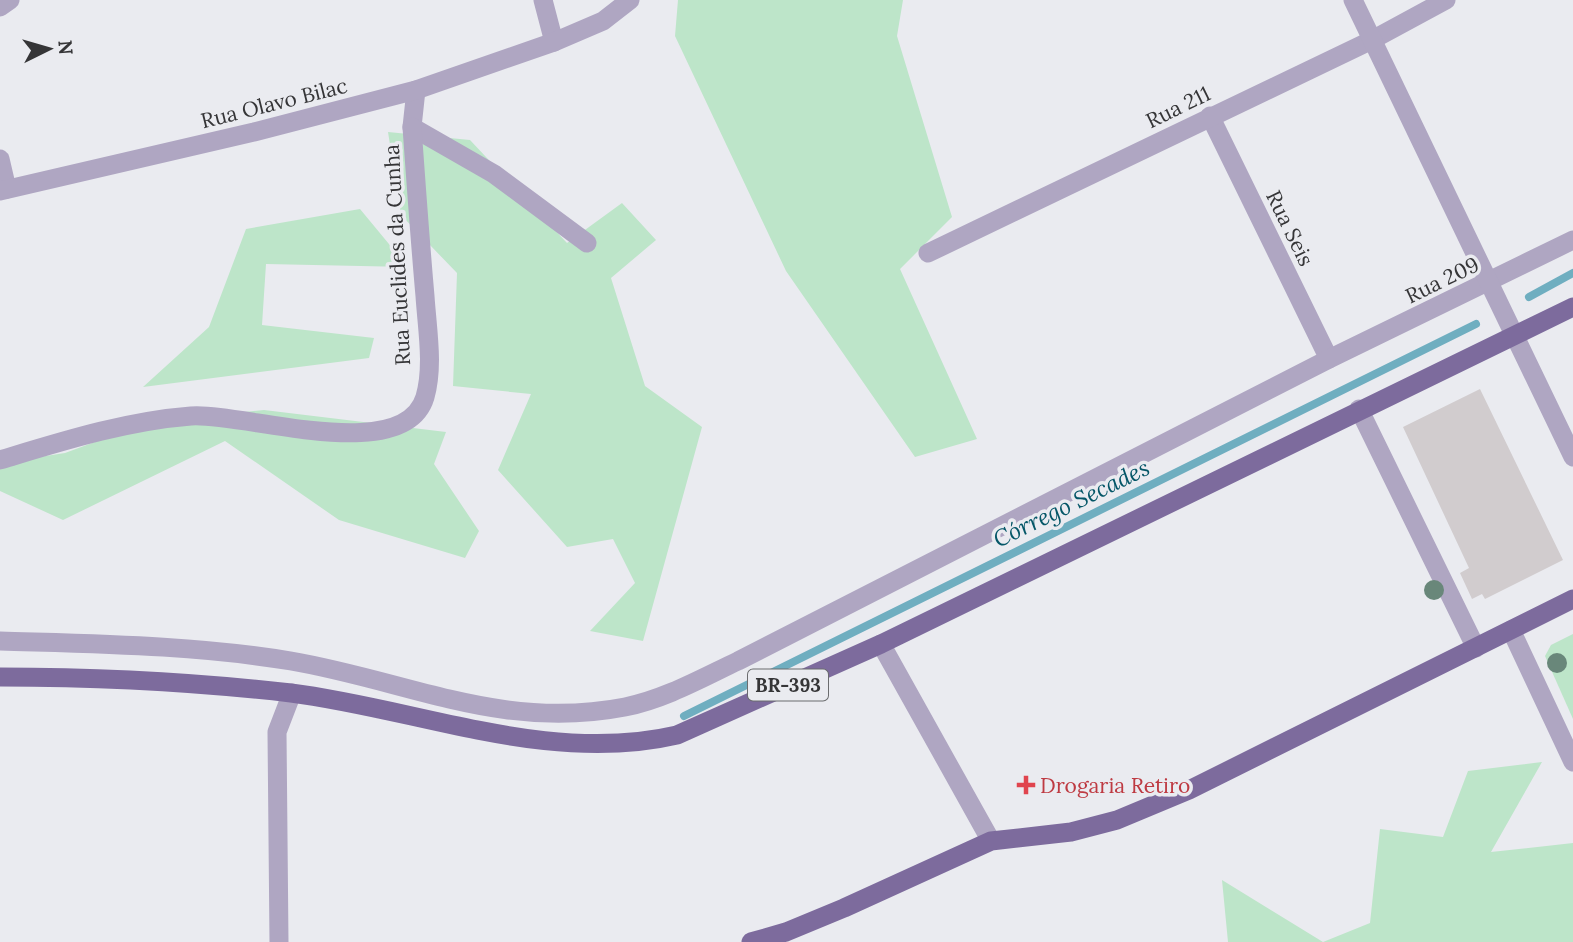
<svg xmlns="http://www.w3.org/2000/svg" width="1573" height="942" viewBox="0 0 1573 942" font-family="Lora,serif">
<style>
.green{fill:#bde5c9}
.lines{fill:none;stroke-linecap:round;stroke-linejoin:round}
.stream{stroke:#6faec0;stroke-width:8}
.building{fill:#d1ccce}
.minor{stroke:#afa6c2;stroke-width:19}
.tertiary{stroke:#afa6c2;stroke-width:19}
.primary{stroke:#7d6b9d;stroke-width:19}
.tree{fill:#69877a}
.health-dot{fill:#e0444e;stroke:#eaebf0;stroke-width:2.5}
.labels{text-anchor:middle;dominant-baseline:central;stroke-width:7;stroke-linejoin:round;paint-order:stroke}
.shield{fill:#eaebf0;stroke:#6b6c6e;stroke-width:2}
.shield-label{font-size:19px;font-weight:bold;fill:#353537}
.street-label{font-size:21px;fill:#353537;stroke:#eaebf0}
.health-label{font-size:21px;fill:#be3a42;stroke:#eaebf0;text-anchor:start}
.water-label{font-size:23px;font-style:italic;fill:#045667;stroke:#eaebf0}
</style>
<rect width="100%" height="100%" fill="#eaebf0"/>
<g class="green">
<path d="M678,0h225l-6,36 55,181 -52,52 77,170 -62,18 -129,-186 -111,-235z"/>
<path d="M388,132l82,8 97,103 55,-40 34,37 -45,38 34,108 57,41 -59,214 -53,-10 45,-48 -22,-44 -46,8 -69,-77 33,-76 -78,-8 4,-113 -56,-58z"/>
<path d="M360,209l48,58 -142,-3 -4,61 112,13 -5,20 -226,29 66,-60 37,-98z"/>
<path d="M264,410l182,22 -12,32 45,67 -14,27 -126,-38 -114,-79 -162,79 -63,-29v-28l65,-10 84,-31z"/>
<path d="M1573,634v85l-28,-63 6,-11z"/>
<path d="M1542,762l-51,90 82,-9v99h-345l-6,-62 101,62 47,-19 10,-94 63,8 25,-66z"/>
</g>
<g class="lines">
<g class="stream">
<path d="M1529,297l44,-24"/>
<path d="M684,716l792,-392"/>
</g>
</g>
<path class="building" d="M1480,389l83,171 -78,39 -3,-5 -10,5 -12,-26 9,-5 -66,-141z"/>
<g class="lines">
<g class="minor">
<path d="M543,0l11,42"/>
<path d="M0,7l10,-7"/>
<path d="M416,90l-4,37 82,47 93,69"/>
<path d="M1210,116l119,243"/>
<path d="M0,159l7,30"/>
<path d="M0,191l254,-59 162,-42 138,-48 49,-21 27,-21"/>
<path d="M928,253l444,-213 74,-40"/>
<path d="M1359,409l117,239"/>
<path d="M0,460c63,-19 126,-39 191,-44 52,-4 213,51 234,-19 9,-31 2,-69 0,-101 -5,-56 -9,-113 -13,-169"/>
<path d="M1511,630l62,132"/>
<path d="M0,641c97,3 195,4 291,20 117,20 211,70 334,46 40,-8 77,-29 113,-46l591,-302 244,-119"/>
<path d="M881,644l110,197"/>
<path d="M279,942l-2,-210 15,-39"/>
</g>
<path class="tertiary" d="M1353,0l220,457"/>
<g class="primary">
<path d="M0,677c97,0 195,5 291,16 127,16 258,72 386,42l204,-91 692,-337"/>
<path d="M751,942l35,-10 58,-24 147,-67 80,-9 46,-12 72,-30 384,-191"/>
</g>
</g>
<g class="tree">
<circle cx="1434" cy="590" r="10"/>
<circle cx="1557" cy="663" r="10"/>
</g>
<path class="health-dot" d="M1022.5 774.5h7v7h7v7h-7v7h-7v-7h-7v-7h7z"/>
<g class="labels">
<rect class="shield" x="748" y="669.5" width="80" height="31" rx="5"/>
<g class="shield-label">
<text x="788" y="685">BR-393</text>
</g>
<g class="street-label">
<text transform="translate(274 103) rotate(-14)">Rua Olavo Bilac</text>
<text transform="translate(1178 107) rotate(-26)">Rua 211</text>
<text transform="translate(1290 228) rotate(64)">Rua Seis</text>
<text transform="translate(397 255) rotate(-93)">Rua Euclides da Cunha</text>
<text transform="translate(1442 280) rotate(-26)">Rua 209</text>
</g>
<g class="health-label">
<text x="1040" y="785">Drogaria Retiro</text>
</g>
<g class="water-label">
<text transform="translate(1071 503) rotate(-26)">Córrego Secades</text>
</g>
</g>
<g transform="translate(49 49) rotate(85)" stroke="#eaebf0" stroke-width="5" paint-order="stroke">
<path d="M0-5L12 26L0 18L-12 26Z" fill="#353537"/>
<text y="-10" font-size="19" font-weight="bold" text-anchor="middle" fill="#353537">N</text>
</g>
</svg>
